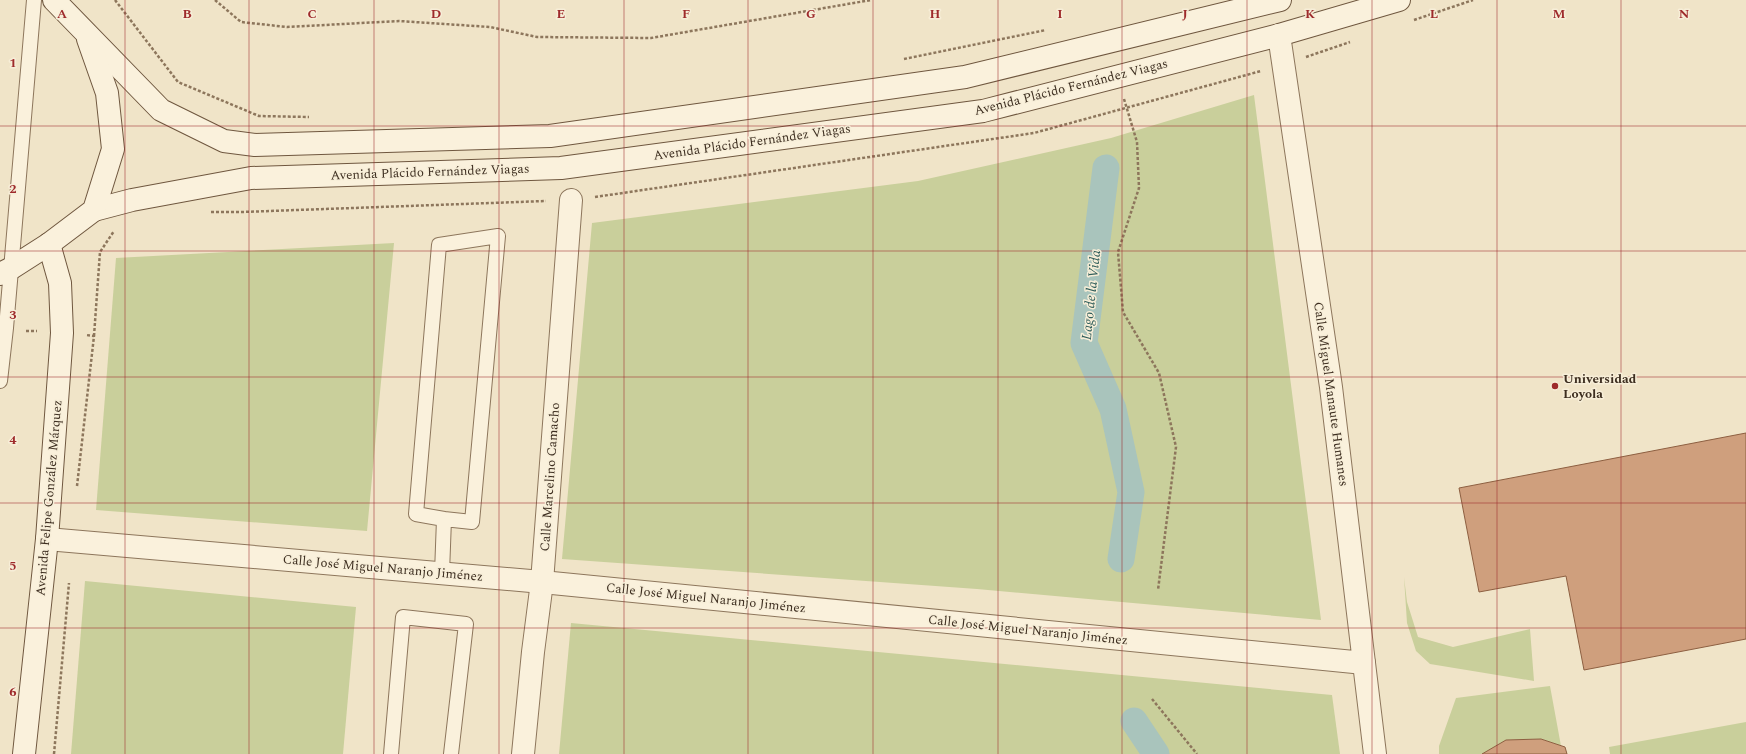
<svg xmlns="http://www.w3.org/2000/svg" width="1746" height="754" viewBox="0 0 1746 754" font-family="Spectral,serif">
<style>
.green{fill:#c9cf9b}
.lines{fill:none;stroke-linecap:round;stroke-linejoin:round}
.canal{stroke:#a9c4bc;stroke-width:27}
.building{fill:#cf9f7d;stroke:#8d5f41}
.service-casing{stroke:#8d765c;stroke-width:16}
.pedestrian-casing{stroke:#8d765c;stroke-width:24}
.minor-casing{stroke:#8d765c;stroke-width:24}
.secondary-casing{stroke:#6f573f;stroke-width:24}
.path{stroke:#8d765c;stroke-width:2.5;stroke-dasharray:3 2;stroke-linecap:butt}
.service{stroke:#faf1dc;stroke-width:14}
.pedestrian{stroke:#faf1dc;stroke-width:22}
.minor{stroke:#faf1dc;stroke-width:22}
.secondary{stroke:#faf1dc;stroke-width:22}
.grid{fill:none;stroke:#9e2a2b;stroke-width:1;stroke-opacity:0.55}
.poi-dot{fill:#9e2a2b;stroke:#f7eed8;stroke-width:1.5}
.labels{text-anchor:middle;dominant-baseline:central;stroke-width:3;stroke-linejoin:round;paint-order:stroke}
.street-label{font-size:13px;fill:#3d2e20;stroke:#f7eed8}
.poi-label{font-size:13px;font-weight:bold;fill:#3d2e20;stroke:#f7eed8;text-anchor:start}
.water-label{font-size:14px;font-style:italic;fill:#2f5d5a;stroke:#f7eed8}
.grid-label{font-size:13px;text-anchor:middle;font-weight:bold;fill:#9e2a2b;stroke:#f7eed8;stroke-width:3;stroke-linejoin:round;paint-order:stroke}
</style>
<rect width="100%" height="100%" fill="#f0e4c8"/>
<g class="green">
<path d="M1254,95l67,525 -344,-31 -415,-30 30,-336 326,-42 193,-43z"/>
<path d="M394,243l-27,288 -271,-21 20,-252z"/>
<path d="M1404,577l3,25 11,35 35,10 77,-18 4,52 -104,-17 -14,-13 -9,-28z"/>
<path d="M85,581l271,26 -13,147h-272z"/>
<path d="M571,623l761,72 8,59h-781z"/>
<path d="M1550,686l11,60 -20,-7 -34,1 -25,14h-43v-8l17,-48z"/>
<path d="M1746,722v32h-136l-1,-7z"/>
</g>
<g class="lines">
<g class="canal">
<path d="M1106,168l-22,175 29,66 18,83 -10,67"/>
<path d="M1134,721l22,33"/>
</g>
</g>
<g class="building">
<path d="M1746,433v206l-162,31 -18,-94 -87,16 -20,-104z"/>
<path d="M1541,739l24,8 2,7h-85l24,-14z"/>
</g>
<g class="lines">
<defs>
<g id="service">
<path d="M0,381l6,-53 28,-328"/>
<path d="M442,573l2,-54 28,3 26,-286 -59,9 -23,269 28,5"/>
<path d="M391,754l12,-137 63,7 -15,130"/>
</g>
<g id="pedestrian">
<path d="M542,582l29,-382"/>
<path d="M1364,663l11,91"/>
</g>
<g id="minor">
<path d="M47,539l495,43 822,81 -33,-276 -52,-352"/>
<path d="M523,754l10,-102 9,-70"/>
</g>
<g id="secondary">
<path d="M54,0l107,110 63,31 31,4 295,-9 415,-59 315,-77"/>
<path d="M94,210l38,-10 119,-22 310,-10 422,-57 296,-76 120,-35"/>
<path d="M0,274l10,-5 39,-25 45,-34 19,-61 -6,-56 -19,-54"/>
<path d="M24,754l23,-215 15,-206 -2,-50 -11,-39"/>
</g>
</defs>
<use href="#service" class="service-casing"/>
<use href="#pedestrian" class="pedestrian-casing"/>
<use href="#minor" class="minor-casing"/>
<use href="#secondary" class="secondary-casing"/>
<g class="path">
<path d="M115,0l63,82 81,34 50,1"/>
<path d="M215,0l26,22 46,5 112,-6 91,6 47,10 114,1 220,-38"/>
<path d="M1414,20l59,-20"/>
<path d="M1306,57l44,-15"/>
<path d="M904,59l142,-29"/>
<path d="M1124,99l13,43 2,46 -21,64 5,60 36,61 17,74 -18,143"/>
<path d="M595,197l439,-64 227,-62"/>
<path d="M211,212h31l304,-11"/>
<path d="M26,331h11"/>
<path d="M94,336l6,-84 14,-21"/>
<path d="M77,486l17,-150 -8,-1"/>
<path d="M1152,699l45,55"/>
<path d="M54,754l15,-171"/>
</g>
<use href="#service" class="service"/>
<use href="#pedestrian" class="pedestrian"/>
<use href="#minor" class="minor"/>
<use href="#secondary" class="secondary"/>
</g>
<path class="grid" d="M125,0v754M249,0v754M374,0v754M499,0v754M624,0v754M748,0v754M873,0v754M998,0v754M1122,0v754M1247,0v754M1372,0v754M1497,0v754M1621,0v754M0,126h1746M0,251h1746M0,377h1746M0,503h1746M0,628h1746"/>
<circle class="poi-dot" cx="1555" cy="386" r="4"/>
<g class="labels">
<g class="street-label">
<text transform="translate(1071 87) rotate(-14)">Avenida Plácido Fernández Viagas</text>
<text transform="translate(752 142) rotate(-8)">Avenida Plácido Fernández Viagas</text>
<text transform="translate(430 172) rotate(-2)">Avenida Plácido Fernández Viagas</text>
<text transform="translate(1331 394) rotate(82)">Calle Miguel Manaute Humanes</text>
<text transform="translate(550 477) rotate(-86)">Calle Marcelino Camacho</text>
<text transform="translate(49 498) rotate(-85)">Avenida Felipe González Márquez</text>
<text transform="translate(383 568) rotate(5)">Calle José Miguel Naranjo Jiménez</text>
<text transform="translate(706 598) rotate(6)">Calle José Miguel Naranjo Jiménez</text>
<text transform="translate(1028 630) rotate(6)">Calle José Miguel Naranjo Jiménez</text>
</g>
<g class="poi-label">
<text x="1563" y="379">Universidad<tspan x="1563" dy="15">Loyola</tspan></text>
</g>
<g class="water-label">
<text transform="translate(1091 295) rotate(-84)">Lago de la Vida</text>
</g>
</g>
<g class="grid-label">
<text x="62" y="18">A</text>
<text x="187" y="18">B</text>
<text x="312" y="18">C</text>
<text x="436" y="18">D</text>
<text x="561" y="18">E</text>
<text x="686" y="18">F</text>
<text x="811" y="18">G</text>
<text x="935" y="18">H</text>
<text x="1060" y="18">I</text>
<text x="1185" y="18">J</text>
<text x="1310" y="18">K</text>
<text x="1434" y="18">L</text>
<text x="1559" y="18">M</text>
<text x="1684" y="18">N</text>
<text x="13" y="67">1</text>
<text x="13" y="193">2</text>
<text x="13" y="319">3</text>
<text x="13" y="444">4</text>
<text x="13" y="570">5</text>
<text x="13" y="696">6</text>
</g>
</svg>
